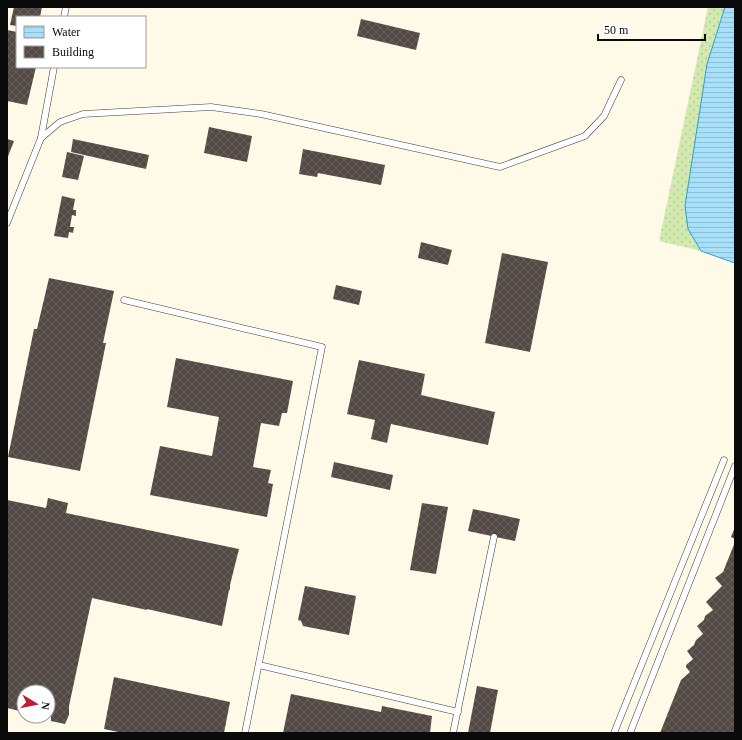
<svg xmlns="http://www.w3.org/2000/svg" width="742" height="740" viewBox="0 0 742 740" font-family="'Times New Roman',serif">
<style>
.grass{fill:url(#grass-dots)}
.water{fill:url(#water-rules);stroke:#2d9cd3}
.building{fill:url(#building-cross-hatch)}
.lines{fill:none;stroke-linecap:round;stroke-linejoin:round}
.service-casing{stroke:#3d3d3d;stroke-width:7}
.service{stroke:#fff;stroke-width:6}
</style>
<defs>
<pattern id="grass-dots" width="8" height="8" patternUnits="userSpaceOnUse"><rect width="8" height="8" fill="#d2eab0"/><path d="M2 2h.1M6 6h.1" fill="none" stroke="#b3c796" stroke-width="1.8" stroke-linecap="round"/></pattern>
<pattern id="water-rules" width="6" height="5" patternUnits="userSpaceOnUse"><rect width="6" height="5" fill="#a9e0f9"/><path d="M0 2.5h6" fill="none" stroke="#90bfd4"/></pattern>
<pattern id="building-cross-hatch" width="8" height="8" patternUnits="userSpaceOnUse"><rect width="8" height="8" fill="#534a46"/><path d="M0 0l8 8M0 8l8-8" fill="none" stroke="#67605c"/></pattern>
</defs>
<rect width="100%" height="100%" fill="#fff9e7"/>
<path class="grass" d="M708,7h17l-18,57 -19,165 13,22 -42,-10z"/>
<path class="water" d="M725,7h10v256l-34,-12 -13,-22 -3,-23 22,-142z"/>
<g class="building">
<path d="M14,7h28l-2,10h-23v9l-7,-1z"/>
<path d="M361,19l59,14 -4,17 -59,-14z"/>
<path d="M7,30l10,2v35h19l-9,38 -20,-4z"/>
<path d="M209,127l43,9 -5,26 -43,-9z"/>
<path d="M7,139l7,2 -7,18z"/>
<path d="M73,139l76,16 -3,14 -75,-17z"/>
<path d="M303,149l82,16 -4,20 -63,-12 -1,4 -18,-3z"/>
<path d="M67,152l17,4 -6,24 -16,-3z"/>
<path d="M62,196l13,3 -2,11h3v6l-4,-1 -2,12h4l-1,6 -4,-1 -1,6 -14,-2z"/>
<path d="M421,242l31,8 -4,15 -30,-7z"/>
<path d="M502,253l46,9 -18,90 -45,-9z"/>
<path d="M49,278l65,13 -11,52h3l-26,128 -72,-14 26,-128h3z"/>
<path d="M336,285l26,6 -3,14 -26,-6z"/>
<path d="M176,358l117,23 -6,32h-5l-3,13 -18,-3 -8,44 18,3 -3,13 5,1 -6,33 -117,-22 10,-49 52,10 7,-39 -52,-10z"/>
<path d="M359,360l66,14 -4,21 74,17 -7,33 -97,-21 -4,19 -16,-4 4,-19 -28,-6z"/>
<path d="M334,462l59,13 -3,15 -59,-13z"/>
<path d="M48,498l20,5 -2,10 173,36 -9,36v5h-1l-7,36 -75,-17v1l-55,-12 -23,108v9l-4,9 -14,-3v-4h-3v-25h-24v20l-17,-4v-208l39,8z"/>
<path d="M422,503l26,4 -12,67 -26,-4z"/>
<path d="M473,509l47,10 -5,22 -47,-10z"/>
<path d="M735,527v12l-4,-2z"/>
<path d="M735,542v191h-75l21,-53 9,-8 -4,-5v-2l7,-6 -6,-8 7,-6 2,-5 7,-6 -6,-8 7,-6 1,-4 8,-6 -7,-8 16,-16 -7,-8 8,-6z"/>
<path d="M305,586l51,10 -7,39 -46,-9 -2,-5 -3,-1z"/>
<path d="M114,677l116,25 -6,31h-101l-19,-4z"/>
<path d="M477,686l21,4 -8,43h-22z"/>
<path d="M291,694l90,18 1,-6 50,10 -2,17h-147z"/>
</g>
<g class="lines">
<defs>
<g id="service">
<path d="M64,17l2,-10"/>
<path d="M41,138l19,-16 23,-8 128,-7 50,7 239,53 85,-31 19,-20 17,-36"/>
<path d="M7,223l34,-85 13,-71"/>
<path d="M124,300l198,47 -77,386"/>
<path d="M259,665l199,47"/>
<path d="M453,733l41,-196"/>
<path d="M614,733l110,-273"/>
<path d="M630,733l105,-267"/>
</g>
</defs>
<use href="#service" class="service-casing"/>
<use href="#service" class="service"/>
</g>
<rect width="742" height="740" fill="none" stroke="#0a0a0a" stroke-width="16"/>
<rect x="16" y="16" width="130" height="52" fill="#ffffff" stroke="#9d9d9d"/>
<rect x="24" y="26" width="20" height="12" fill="url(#water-rules)" stroke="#9d9d9d"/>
<text x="52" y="36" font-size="12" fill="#0a0a0a">Water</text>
<rect x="24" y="46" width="20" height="12" fill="url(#building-cross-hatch)" stroke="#9d9d9d"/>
<text x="52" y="56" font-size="12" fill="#0a0a0a">Building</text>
<g transform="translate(36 704) rotate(100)"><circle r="19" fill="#ffffff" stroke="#9d9d9d"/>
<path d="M0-3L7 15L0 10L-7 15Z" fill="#bf1e30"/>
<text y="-6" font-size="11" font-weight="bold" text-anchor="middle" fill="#0a0a0a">N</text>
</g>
<path d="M598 34v6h107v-6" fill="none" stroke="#0a0a0a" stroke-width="2"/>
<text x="604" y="34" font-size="12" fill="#0a0a0a" stroke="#ffffff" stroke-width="3" paint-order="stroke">50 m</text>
</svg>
